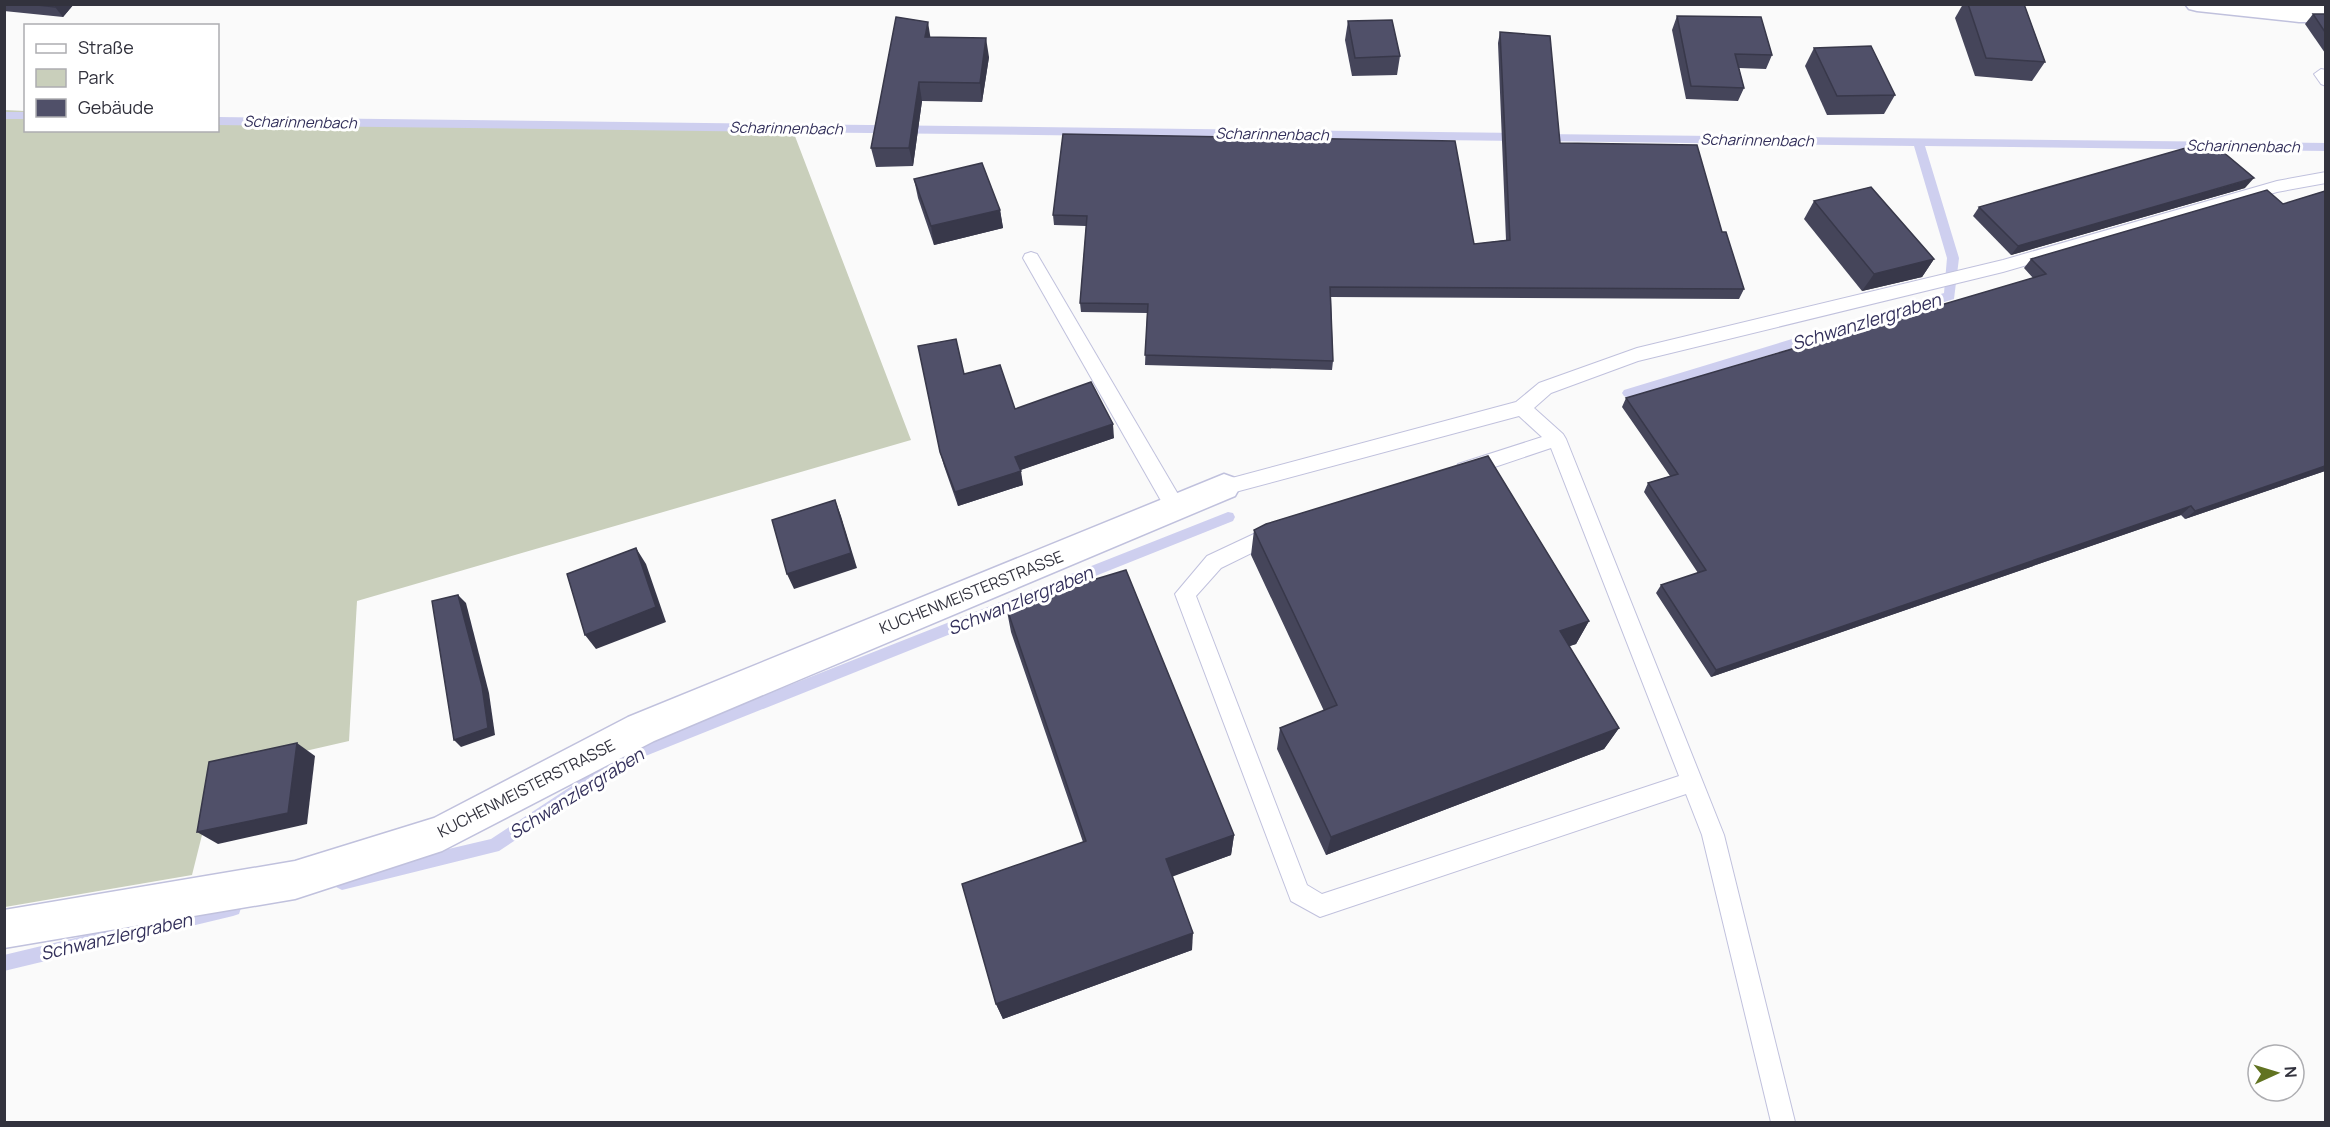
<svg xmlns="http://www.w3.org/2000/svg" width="2330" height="1127" viewBox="0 0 2330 1127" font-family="Manrope,sans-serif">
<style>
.green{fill:#c9cfbb}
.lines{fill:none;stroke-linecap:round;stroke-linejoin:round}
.stream{fill:#cecfef;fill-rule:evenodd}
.service-casing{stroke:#c0c1dd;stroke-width:2}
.minor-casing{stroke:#c0c1dd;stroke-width:3}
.service{fill:#fff;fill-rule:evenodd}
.minor{fill:#fff;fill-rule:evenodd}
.wall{fill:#45455a}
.shaded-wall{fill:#38384a}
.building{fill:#505069;stroke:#38384a;stroke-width:1.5}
.labels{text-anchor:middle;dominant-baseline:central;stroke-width:6;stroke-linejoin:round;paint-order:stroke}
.far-water-label{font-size:15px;font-style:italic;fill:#33305b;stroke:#fff}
.street-label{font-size:16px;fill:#32323d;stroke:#fff}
.water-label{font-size:18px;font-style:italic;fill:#33305b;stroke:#fff}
</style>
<rect width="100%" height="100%" fill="#fafafa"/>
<path class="green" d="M5,110l20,1 1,19h192v-11l575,12 118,309 -554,161 -8,140 -131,30 -26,104 -187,32z"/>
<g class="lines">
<g class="stream">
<rect x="4" y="112" width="22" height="7"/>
<path d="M218,117l1302,16 5,4 -5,4 -1302,-16z"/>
<path d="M1542,134l784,9v8l-401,-5 34,112 -5,41 -326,99 -4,-2 -2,-3 2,-3 320,-97 3,-35 -33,-112 -376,-5 -1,-3z"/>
<path d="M1228,512l5,1 2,4 -2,4 -595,238 -139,92 -157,39 -6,-3 -2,-5 2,-5 6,-3 149,-35 137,-90z"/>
<path d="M233,900l6,2 2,6 -2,6 -6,2 -229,55v-16z"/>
</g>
<defs>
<g id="service">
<path d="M2321,69l5,1v16l-5,-2 -7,-10z"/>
<path d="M2326,172v11l-49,9 -274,80 -365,89 -87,32 -17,15 29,26 3,5 158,396 71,287h-24l-69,-287 -16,-41 -366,123 -29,-16 -116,-307 32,-38 68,-32 7,2 3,6 -3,6 -61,30 -25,28 111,289 15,9 357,-118 -128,-328 -86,29 -7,-3 -2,-5 2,-5 84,-27 -23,-21 -295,79 -7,-3 -2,-5 2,-5 299,-80 23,-19 98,-35 366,-88 274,-79z"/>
<path d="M1031,252l6,2 145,247 2,6 -2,6 -7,2 -7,-2 -145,-255 2,-4z"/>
</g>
<g id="minor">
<path d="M2185,4l141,2v16h-27l-102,-11 -8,-2z"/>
<path d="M1224,474l11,4 5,9 -5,9 -581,245 -212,110 -147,48 -291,49v-38l291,-49 139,-43 194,-101z"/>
</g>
</defs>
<use href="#service" class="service-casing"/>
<use href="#minor" class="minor-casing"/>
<use href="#service" class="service"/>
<use href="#minor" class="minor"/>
</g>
<g class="wall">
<path d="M4,4h70l-11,13 -59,-6z"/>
<path d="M1963,4h61l21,58 -13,19 -57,-5 -20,-58z"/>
<path d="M2313,14h12v39l-20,-29z"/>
<path d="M1677,16l95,39 -6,14 -27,-1 5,20 -6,13 -52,-2 -14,-69z"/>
<path d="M1348,21l52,35 -3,19 -45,1 -7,-36z"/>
<path d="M1500,32l60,111 162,89 22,57 -5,10 -408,-2 2,64 -1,9 -187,-5 2,-52 -66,-1 -1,-9 6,-77 -32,-1 -1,-10 10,-81 411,110 32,-4 -8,-197z"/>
<path d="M930,37l59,20 -7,45 -60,-1 -9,65 -37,1 -5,-19z"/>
<path d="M1814,48l81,47 -11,19 -57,1 -22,-49z"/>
<path d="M914,179l86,31 3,18 -69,17 -16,-47z"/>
<path d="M2245,188l-234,67 -38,-39 6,-9z"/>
<path d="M2325,191v280l-140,48 -4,-4 -470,162 -55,-84 5,-8 37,-12 -54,-81 4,-9 22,-7 -48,-69 4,-9 407,-120 -9,-10 7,-9 252,-55z"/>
<path d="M1814,201l120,58 -12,18 -60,14 -58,-72z"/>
<path d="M964,374l51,35 99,29 -94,32 3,15 -65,21 -14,-40 -4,-14z"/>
<path d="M1254,530l335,91 -13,23 -7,2 50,82 -15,21 -278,106 -49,-106 3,-21 44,-17 -73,-156z"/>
<path d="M1006,606l228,229 -3,20 -59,21 20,74 -189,69 -7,-15 87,-162 -72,-210z"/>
</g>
<g class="shaded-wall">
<path d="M57,4h17l-11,13 -8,-10z"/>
<path d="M928,22l3,19 -6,-4z"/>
<path d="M986,38l3,19 -7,45 -2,-19z"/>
<path d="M919,82l3,19 -9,65 -4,-18z"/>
<path d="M2254,178l-9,10 -234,67 7,-9z"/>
<path d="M1000,210l3,18 -69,17 -3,-19z"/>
<path d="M1934,259l-12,18 -60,14 12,-17z"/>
<path d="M1113,424l1,14 -96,33 -3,-14z"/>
<path d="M2325,466v5l-140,48 10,-8z"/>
<path d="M1021,471l2,14 -65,21 -3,-14z"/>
<path d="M835,500l6,16 16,52 -63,21 -7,-15z"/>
<path d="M2191,506l-10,9 -470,162 5,-7z"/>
<path d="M636,548l10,16 20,58 -70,27 -11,-14z"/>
<path d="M458,595l8,8 23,90 6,42 -34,12 -7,-7z"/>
<path d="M1589,621l-13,23 -29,10 13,-23z"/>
<path d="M1619,728l-15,21 -278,106 5,-18z"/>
<path d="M297,743l18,13 -8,68 -89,20 -21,-12z"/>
<path d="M1234,835l-3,20 -65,24v-20z"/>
<path d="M1193,933l-1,17 -189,69 -7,-15z"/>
</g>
<g class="building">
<path d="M28,4h29l-2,3z"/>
<path d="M1968,4h56l21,58 -59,-4z"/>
<path d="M2313,14h12v18z"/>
<path d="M1677,16l84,1 11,38 -37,-1 9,34 -53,-2z"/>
<path d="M896,17l32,5 -3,15 61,1 -6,45 -61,-1 -10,66h-38z"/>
<path d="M1392,20l8,36 -45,2 -7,-37z"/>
<path d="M1500,32l50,4 10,107 137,2 25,87h4l18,57 -414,-2 3,74 -188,-6 3,-51 -68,-1 7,-87 -34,-1 10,-81 392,7 19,103 36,-4z"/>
<path d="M1871,46l24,49 -58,1 -23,-48z"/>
<path d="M2210,141l44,37 -236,68 -39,-39z"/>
<path d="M982,163l18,47 -69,16 -17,-47z"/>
<path d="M1871,187l63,72 -60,15 -60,-73z"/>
<path d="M2267,190l16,14 42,-13v275l-130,45 -4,-5 -475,164 -55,-85 45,-15 -58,-87 30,-9 -52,-76 420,-124 -15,-15z"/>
<path d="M956,339l8,35 36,-9 15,44 76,-27 22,42 -98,33 6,14 -66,21 -15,-40 -22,-106z"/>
<path d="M1488,456l101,165 -29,10 59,97 -288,109 -51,-109 57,-23 -83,-175 12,-6z"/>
<path d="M835,500l16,53 -64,21 -15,-54z"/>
<path d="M636,548l20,59 -71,28 -18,-61z"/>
<path d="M1126,570l108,265 -68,24 27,74 -197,71 -34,-120 124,-43 -80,-235z"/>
<path d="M458,595l24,91 6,42 -34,12 -22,-139z"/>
<path d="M297,743l-9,70 -91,19 12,-70z"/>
</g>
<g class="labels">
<g class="far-water-label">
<text transform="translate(300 122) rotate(1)">Scharinnenbach</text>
<text transform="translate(786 128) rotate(1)">Scharinnenbach</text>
<text transform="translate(1272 134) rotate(1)">Scharinnenbach</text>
<text transform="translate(1757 140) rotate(1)">Scharinnenbach</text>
<text transform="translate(2243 146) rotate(1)">Scharinnenbach</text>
</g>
<g class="street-label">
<text transform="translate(971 592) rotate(-22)">KUCHENMEISTERSTRASSE</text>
<text transform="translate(526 788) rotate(-27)">KUCHENMEISTERSTRASSE</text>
</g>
<g class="water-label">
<text transform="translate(1866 321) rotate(-17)">Schwanzlergraben</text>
<text transform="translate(1020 600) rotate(-22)">Schwanzlergraben</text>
<text transform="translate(576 793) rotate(-32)">Schwanzlergraben</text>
<text transform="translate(116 936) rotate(-13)">Schwanzlergraben</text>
</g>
</g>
<rect width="2330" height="1127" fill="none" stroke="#32323d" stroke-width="12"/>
<rect x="24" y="24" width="195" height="108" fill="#ffffff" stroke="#adadb1" stroke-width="1.5"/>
<rect x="36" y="44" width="30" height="9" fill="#ffffff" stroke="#adadb1" stroke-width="1.5"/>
<text x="78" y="54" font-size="18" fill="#32323d">Straße</text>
<rect x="36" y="69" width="30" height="18" fill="#c9cfbb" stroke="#adadb1" stroke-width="1.5"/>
<text x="78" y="84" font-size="18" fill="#32323d">Park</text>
<rect x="36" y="99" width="30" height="18" fill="#505069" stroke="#adadb1" stroke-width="1.5"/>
<text x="78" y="114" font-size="18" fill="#32323d">Gebäude</text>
<g transform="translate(2276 1073) rotate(86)"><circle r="28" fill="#ffffff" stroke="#adadb1" stroke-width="1.5"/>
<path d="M0-4.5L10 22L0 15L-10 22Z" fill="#617321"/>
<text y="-9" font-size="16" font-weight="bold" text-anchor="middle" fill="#32323d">N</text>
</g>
</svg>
